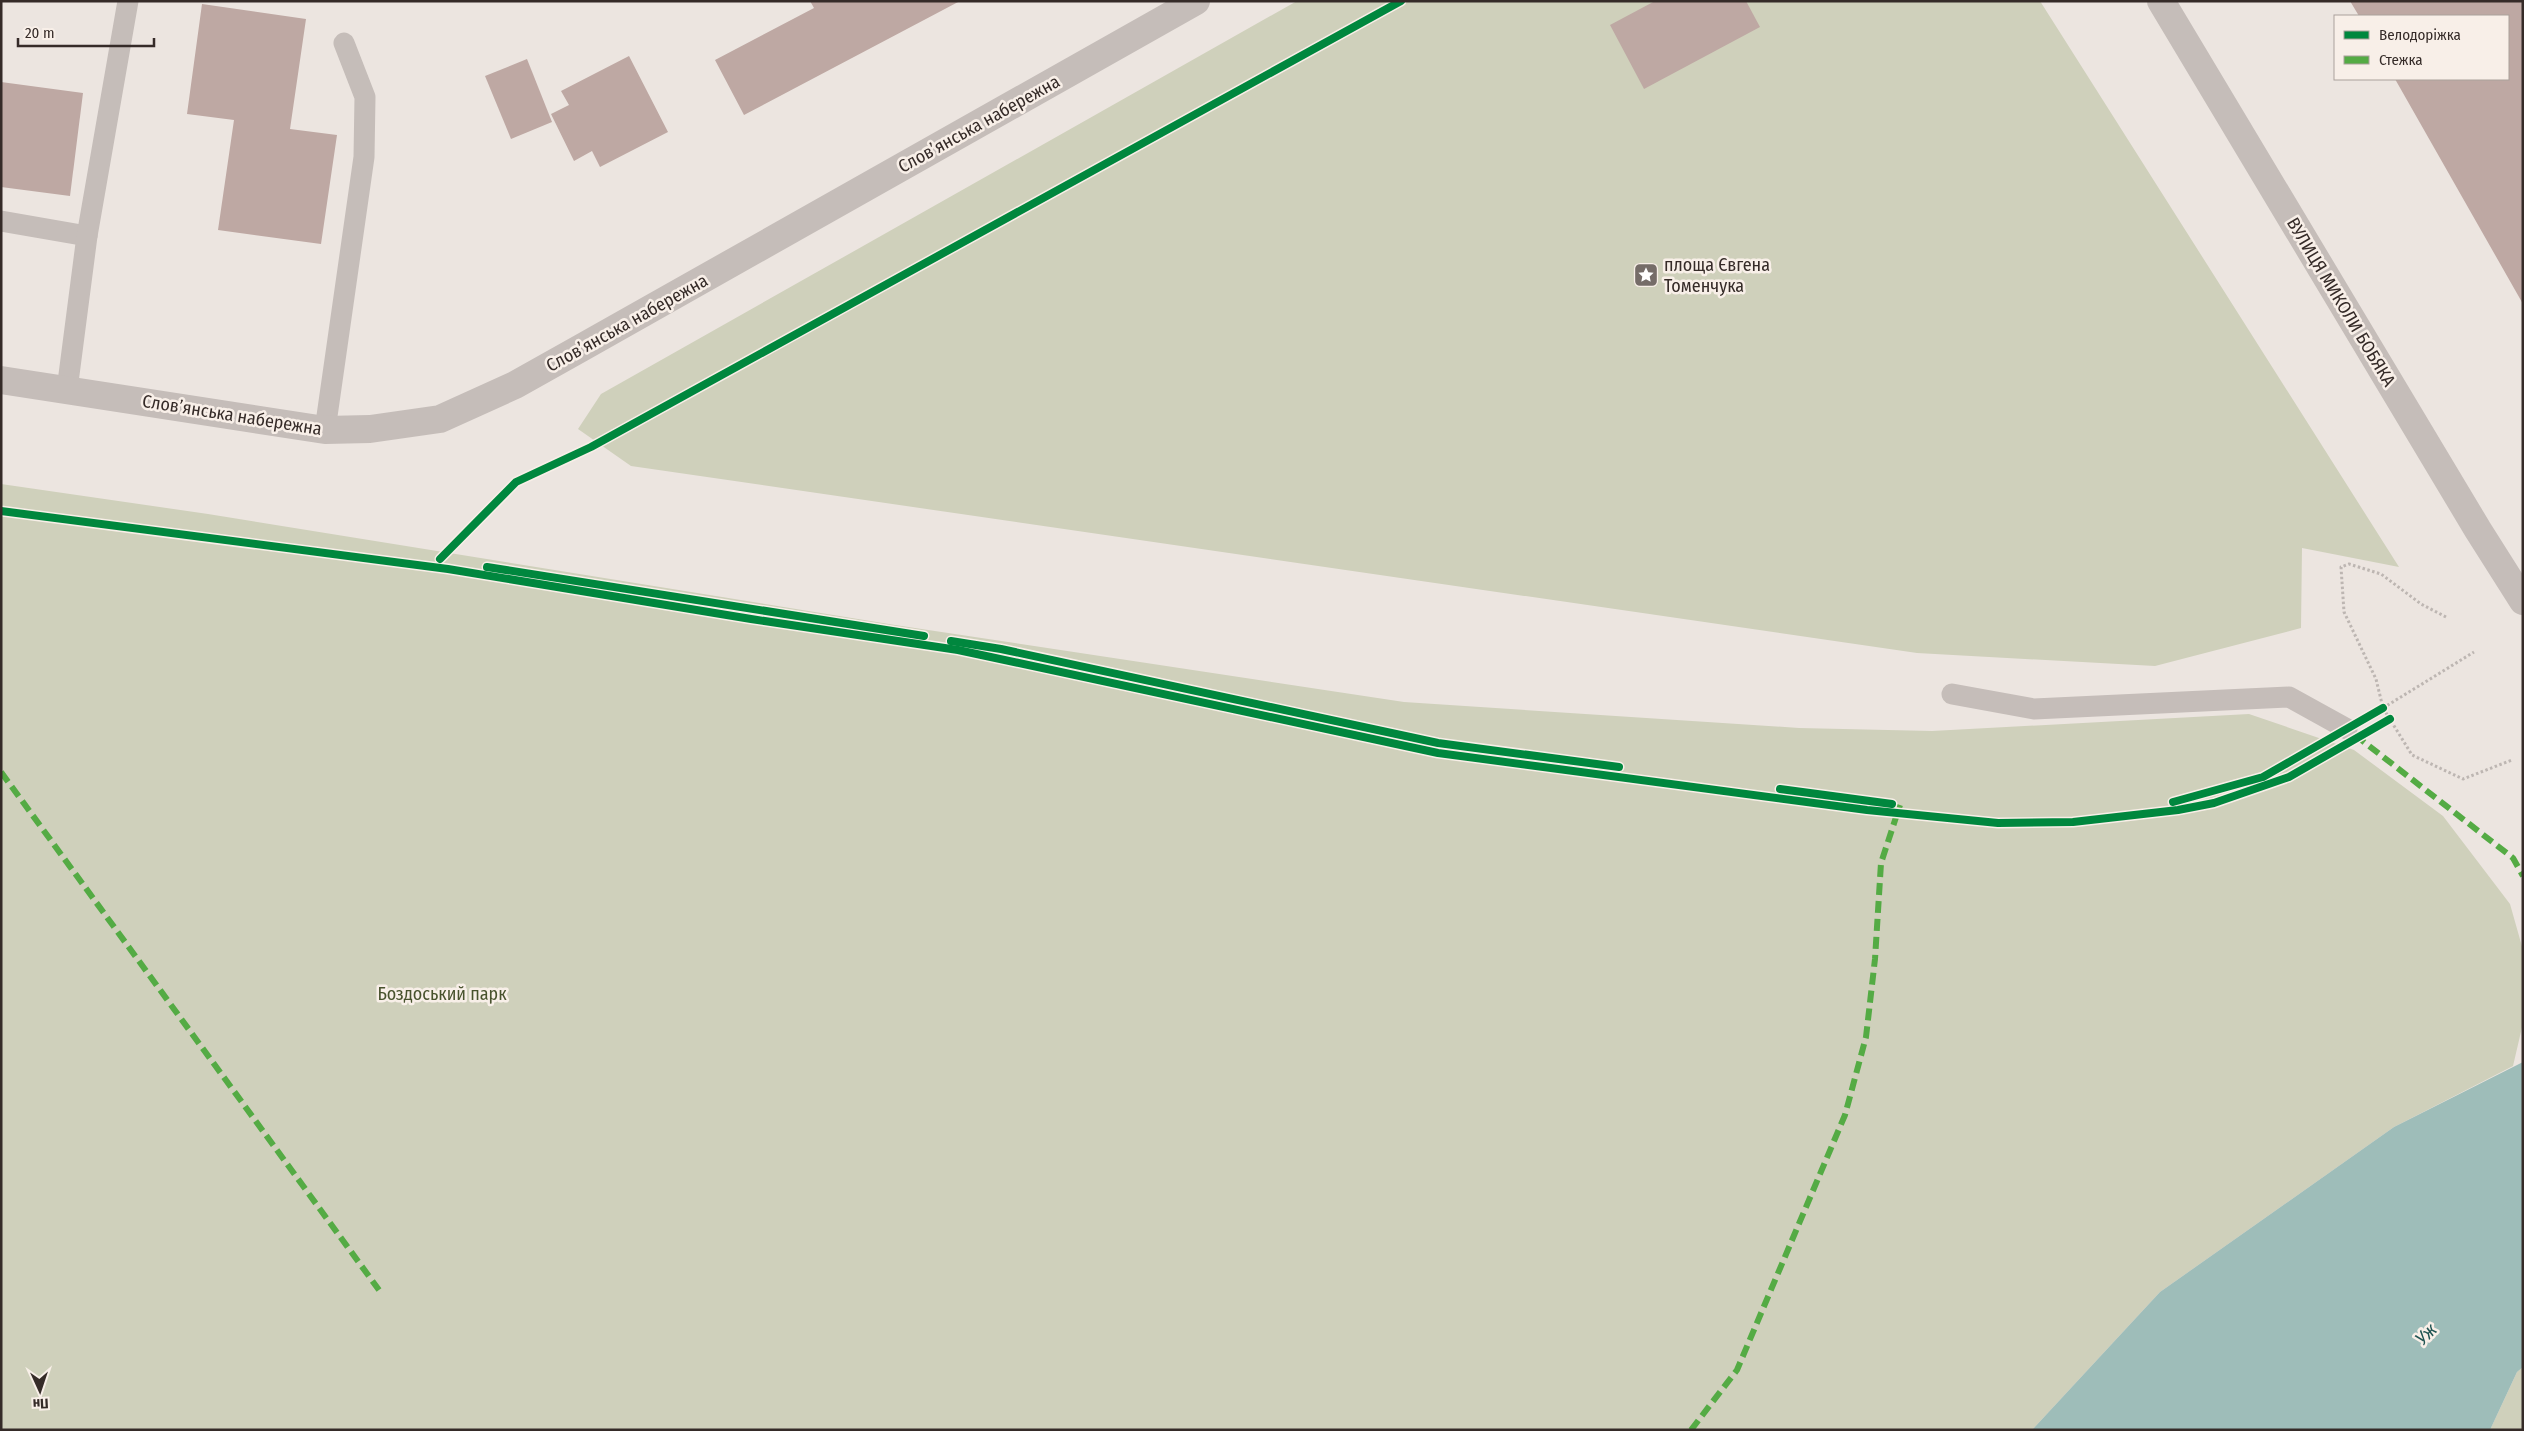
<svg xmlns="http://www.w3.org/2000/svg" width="2524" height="1431" viewBox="0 0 2524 1431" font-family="'Fira Sans Condensed',sans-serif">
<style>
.green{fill:#cfd0bb}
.water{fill:#9ebdb9}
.building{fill:#bea8a3}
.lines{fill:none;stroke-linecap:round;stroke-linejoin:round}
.path{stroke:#bdb6b2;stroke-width:3;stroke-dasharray:2.5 2.5;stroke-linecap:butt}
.service{stroke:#c5bdb9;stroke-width:21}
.tertiary{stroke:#c5bdb9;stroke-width:28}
.quiet{stroke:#54ab44;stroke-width:6;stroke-dasharray:12 6;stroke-linecap:butt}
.cycleway-casing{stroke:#f8efe8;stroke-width:11}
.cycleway{stroke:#00873e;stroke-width:8}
.labels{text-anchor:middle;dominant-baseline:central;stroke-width:5;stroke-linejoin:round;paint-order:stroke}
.street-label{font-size:18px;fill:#352b28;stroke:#f8efe8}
.poi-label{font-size:18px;fill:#352b28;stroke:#f8efe8;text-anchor:start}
.park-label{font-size:18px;fill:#48522d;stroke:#f8efe8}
.water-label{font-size:19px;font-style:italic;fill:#205452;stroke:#f8efe8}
</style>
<rect width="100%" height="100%" fill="#ece5e0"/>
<g class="green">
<path d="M1297,1h743l359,566 -97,-19 -1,80 -146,38 -238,-13 -1286,-187 -53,-37 23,-35z"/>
<path d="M1,484l207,30 687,111 509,77 395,26 133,3 317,-17 105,36 89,66 67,88 13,46v73l-10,43 -119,61 -234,165 -128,138h-2031z"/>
<path d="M2523,1367v63h-33l27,-58z"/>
</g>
<path class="water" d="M2523,1062v305l-6,5 -27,58h-458l128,-138 234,-165z"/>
<g class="building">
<path d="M810,1h150l-216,114 -29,-55 99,-52z"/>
<path d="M1655,1h91l14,26 -116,62 -34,-64z"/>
<path d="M2350,1h173v303l-128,-225h113v-63h-149z"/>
<path d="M202,4l104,15 -16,110 47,6 -16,109 -103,-14 16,-110 -47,-6z"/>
<path d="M629,56l39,76 -68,35 -8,-16 -18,10 -23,-47 18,-9 -8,-14z"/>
<path d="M527,59l25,63 -41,17 -26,-63z"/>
<path d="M1,82l82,11 -13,103 -69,-9z"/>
</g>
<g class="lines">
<g class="path">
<path d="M1,511l447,58 303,50 207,31 480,103 429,57 131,13 75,-1 105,-12 36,-7 75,-26 36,-19"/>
<path d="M2446,617l-25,-13 -40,-30 -32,-10 -8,3 3,45 32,67 7,29 29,47 51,24 49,-19"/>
<path d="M2383,708l91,-56"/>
<path d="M2382,725l8,-6"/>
</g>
<g class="service">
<path d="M1,221l86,15"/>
<path d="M67,390l20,-154 41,-235"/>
<path d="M325,430l39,-273 1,-60 -21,-54"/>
<path d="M1952,694l82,15 255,-12 58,32"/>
</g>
<g class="tertiary">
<path d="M2161,1l317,529 45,71"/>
<path d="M1,380l324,50 45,-1 70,-10 75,-34 66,-37 615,-347"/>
</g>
<g class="quiet">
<path d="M2355,735l158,123 10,18"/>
<path d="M1,772l378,518"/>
<path d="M1691,1430l46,-60 108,-255 21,-78 9,-78 6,-96 19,-58"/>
</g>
<defs>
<g id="cycleway">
<path d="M1,511l447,58 303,50 207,31 480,103 429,57 131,13 75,-1 105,-12 36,-7 75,-26 101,-58"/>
<path d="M440,559l76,-77 75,-35 810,-446"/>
<path d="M487,567l437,69"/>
<path d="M951,641l50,8 437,94 181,24"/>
<path d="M1780,789l112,15"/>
<path d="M2173,802l90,-25 120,-69"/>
</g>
</defs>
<use href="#cycleway" class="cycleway-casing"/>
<use href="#cycleway" class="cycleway"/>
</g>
<defs>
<symbol id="sight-square" viewBox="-11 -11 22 22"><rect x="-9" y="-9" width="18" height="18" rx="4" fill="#756c68" stroke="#f8efe8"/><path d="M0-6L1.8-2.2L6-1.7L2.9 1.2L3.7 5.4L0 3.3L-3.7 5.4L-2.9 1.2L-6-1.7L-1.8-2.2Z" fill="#fff"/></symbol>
</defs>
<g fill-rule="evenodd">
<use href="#sight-square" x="1632" y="261" width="28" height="28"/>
</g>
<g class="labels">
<g class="street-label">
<text transform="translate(979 124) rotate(-29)">Словʼянська набережна</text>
<text transform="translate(2341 302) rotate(59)">ВУЛИЦЯ МИКОЛИ БОБЯКА</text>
<text transform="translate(627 323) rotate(-29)">Словʼянська набережна</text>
<text transform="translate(232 415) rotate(9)">Словʼянська набережна</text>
</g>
<g class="poi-label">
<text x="1664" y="265">площа Євгена<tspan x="1664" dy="21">Томенчука</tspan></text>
</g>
<g class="park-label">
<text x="442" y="994">Боздоський парк</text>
</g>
<g class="water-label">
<text transform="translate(2426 1334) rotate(-45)">Уж</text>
</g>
</g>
<rect width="2524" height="1431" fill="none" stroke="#352b28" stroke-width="5"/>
<rect x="2334" y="15" width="175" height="65" fill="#f8efe8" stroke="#aaa19b"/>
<rect x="2344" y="31" width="25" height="8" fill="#00873e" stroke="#aaa19b"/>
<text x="2379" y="40" font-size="15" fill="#352b28">Велодоріжка</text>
<rect x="2344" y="56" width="25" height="8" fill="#54ab44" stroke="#aaa19b"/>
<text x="2379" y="65" font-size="15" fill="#352b28">Стежка</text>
<g transform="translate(40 1391) rotate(177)" stroke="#f8efe8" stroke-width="4" paint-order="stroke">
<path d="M0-4L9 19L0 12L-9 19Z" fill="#352b28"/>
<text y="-8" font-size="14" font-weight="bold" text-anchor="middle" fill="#352b28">Пн</text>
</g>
<path d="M18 38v8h136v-8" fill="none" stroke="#352b28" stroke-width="2.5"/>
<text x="25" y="38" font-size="15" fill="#352b28" stroke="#f8efe8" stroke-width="4" paint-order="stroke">20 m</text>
</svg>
